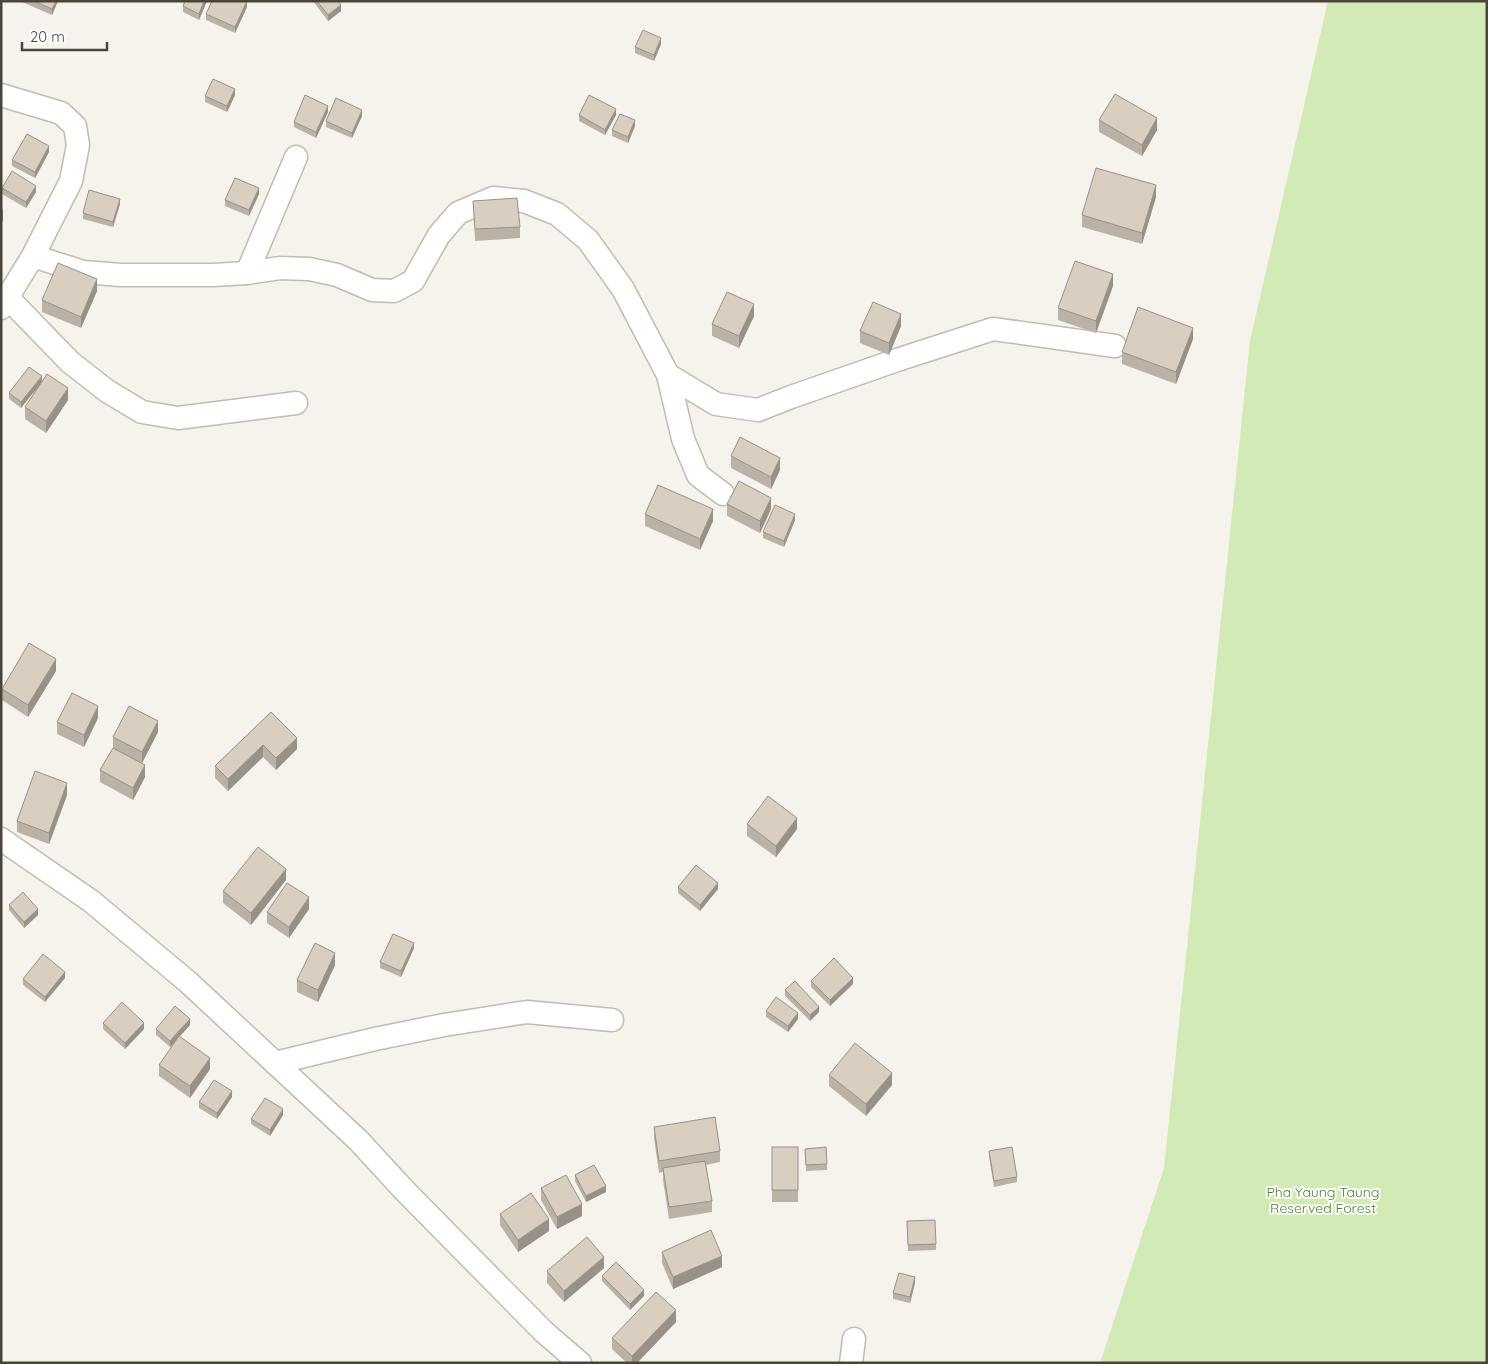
<svg xmlns="http://www.w3.org/2000/svg" width="1488" height="1364" viewBox="0 0 1488 1364" font-family="Quicksand,sans-serif">
<style>
.green{fill:#d2eab5}
.lines{fill:none;stroke-linecap:round;stroke-linejoin:round}
.street-casing{stroke:#c2bbae;stroke-width:25}
.street{stroke:#fff;stroke-width:22}
.wall{fill:#bab2a6}
.shaded-wall{fill:#979187}
.building{fill:#d8cfc1;stroke:#979187}
.labels{text-anchor:middle;dominant-baseline:central;stroke-width:4;stroke-linejoin:round;paint-order:stroke}
.park-label{font-size:14px;fill:#4a7f2a;stroke:#fff}
</style>
<rect width="100%" height="100%" fill="#f6f3ec"/>
<path class="green" d="M1328,1h159v1362h-387l64,-195 86,-827z"/>
<g class="lines">
<defs>
<g id="street">
<path d="M1,95l60,18 14,13 3,19 -7,36 -38,75"/>
<path d="M247,273l49,-116"/>
<path d="M8,298l62,64 37,29 35,21 36,6 118,-15"/>
<path d="M1,308l32,-52 50,16 38,3h92l34,-2 33,-5 29,1 28,6 35,15 22,1 19,-10 26,-46 19,-22 35,-15 31,3 33,13 31,26 35,49 45,86 48,29 42,6 33,-13 109,-38 93,-30 122,17"/>
<path d="M668,375l15,64 15,36 25,19"/>
<path d="M1,839l90,62 97,81 170,158 47,51 139,141 36,31"/>
<path d="M275,1063l100,-24 69,-14 83,-13 85,8"/>
<path d="M851,1363l3,-24"/>
</g>
</defs>
<use href="#street" class="street-casing"/>
<use href="#street" class="street"/>
</g>
<g class="wall">
<path d="M20,1h38l-6,14z"/>
<path d="M207,1l-8,19 -16,-8v-6z"/>
<path d="M313,1h25l3,10 -13,10z"/>
<path d="M247,7l-12,26 -29,-13v-6z"/>
<path d="M661,44l-7,17 -19,-8v-6z"/>
<path d="M235,95l-8,17 -22,-10v-6z"/>
<path d="M328,112l-12,26 -22,-11v-5z"/>
<path d="M579,115h37l-11,20 -26,-14z"/>
<path d="M362,116l-10,22 -26,-11v-6z"/>
<path d="M1099,120l58,10 -15,26 -43,-24z"/>
<path d="M635,126l-7,17 -16,-7v-6z"/>
<path d="M49,152l-14,26 -23,-12v-6z"/>
<path d="M2,188l34,4 -10,16 -24,-14z"/>
<path d="M259,194l-10,22 -24,-10v-6z"/>
<path d="M1156,197l-14,47 -60,-17v-12z"/>
<path d="M473,201l47,26v11l-45,3z"/>
<path d="M120,204l-7,23 -30,-8v-6z"/>
<path d="M1113,286l-17,47 -38,-13v-12z"/>
<path d="M97,291l-16,37 -39,-16v-12z"/>
<path d="M754,316l-15,32 -27,-12v-12z"/>
<path d="M901,326l-12,29 -29,-12v-12z"/>
<path d="M1193,339l-17,45 -54,-20v-12z"/>
<path d="M41,382l-20,26 -12,-9v-6l33,-11 26,18 -22,33 -21,-14v-12z"/>
<path d="M731,456l49,14 -9,19 -40,-21z"/>
<path d="M727,504l44,5 -11,24 -33,-17z"/>
<path d="M645,514l68,7 -13,29 -55,-24z"/>
<path d="M795,520l-11,27 -21,-9v-6z"/>
<path d="M56,671l-28,46 -26,-17v-11z"/>
<path d="M271,712l26,37 -21,21 -13,-13 -35,34 -13,-13v-12z"/>
<path d="M98,718l-14,29 -27,-13v-12z"/>
<path d="M158,732l-16,31 3,14 -12,23 -33,-18v-12l13,-22v-11z"/>
<path d="M67,795l-18,49 -32,-12v-11z"/>
<path d="M747,824l50,5 -21,28 -29,-21z"/>
<path d="M286,880l-35,45 -28,-22v-12z"/>
<path d="M678,887l40,2 -18,22 -22,-18z"/>
<path d="M9,905l29,10 -14,13 -15,-18z"/>
<path d="M309,909l-20,29 -22,-15v-11z"/>
<path d="M414,948l-13,29 -21,-9v-6z"/>
<path d="M335,965l-17,37 -21,-10v-12z"/>
<path d="M65,978l-20,24 -22,-17v-6z"/>
<path d="M811,981l42,3 -23,22 -19,-19z"/>
<path d="M785,990l34,22 -9,9 -25,-25z"/>
<path d="M766,1011l32,8 -10,13 -22,-15z"/>
<path d="M103,1023l41,6 -19,20 -22,-20z"/>
<path d="M190,1025l-11,12 31,32 -20,29 -31,-22v-11l17,-24 -6,6 -14,-12v-6z"/>
<path d="M829,1075l63,10 -26,31 -37,-30z"/>
<path d="M232,1097l-15,22 -18,-11v-6z"/>
<path d="M283,1115l-13,21 -19,-12v-5z"/>
<path d="M654,1127l66,24v11l-14,3 6,36v11l-43,7 -6,-39v-8l-4,1 -5,-35z"/>
<rect x="772" y="1147" width="26" height="55"/>
<path d="M805,1149l22,15v6l-21,1z"/>
<path d="M989,1151l28,26v5l-23,5 -5,-30z"/>
<path d="M575,1175l31,17 -20,10 -11,-21z"/>
<path d="M541,1188l41,28 -25,13 -16,-29z"/>
<path d="M500,1214l49,17 -31,21 -18,-27z"/>
<path d="M907,1221l29,23v6l-28,1z"/>
<path d="M662,1252l60,15 -49,22 -11,-26z"/>
<path d="M604,1268l-40,34 -17,-19v-12z"/>
<path d="M602,1276l42,20 -14,14 -28,-29z"/>
<path d="M915,1283l-5,20 -17,-4v-6z"/>
<path d="M676,1322l-39,41h-10l-15,-14v-11z"/>
</g>
<g class="shaded-wall">
<path d="M56,1h2l-6,14v-6z"/>
<path d="M204,1h3l-8,19v-6z"/>
<path d="M247,1v6l-12,26v-6z"/>
<path d="M341,5v6l-13,10v-6z"/>
<path d="M661,38v6l-7,17v-6z"/>
<path d="M235,89v6l-8,17v-6z"/>
<path d="M328,106v6l-12,26v-6z"/>
<path d="M616,109v6l-11,20v-5z"/>
<path d="M362,110v6l-10,22v-5z"/>
<path d="M1157,118v12l-15,26v-11z"/>
<path d="M635,120v6l-7,17v-6z"/>
<path d="M49,146v6l-14,26v-6z"/>
<path d="M1156,185v12l-14,47v-11z"/>
<path d="M36,186v6l-10,16v-6z"/>
<path d="M259,188v6l-10,22v-6z"/>
<path d="M120,199v5l-7,23v-5z"/>
<path d="M3,208v12l-2,5v-12z"/>
<path d="M1113,274v12l-17,47v-12z"/>
<path d="M97,279v12l-16,37v-11z"/>
<path d="M754,304v12l-15,32v-12z"/>
<path d="M901,314v12l-12,29v-12z"/>
<path d="M1193,328v11l-17,45v-12z"/>
<path d="M42,376v6l-21,26v-6z"/>
<path d="M68,388v12l-22,33v-12z"/>
<path d="M780,458v12l-9,19v-12z"/>
<path d="M771,498v11l-11,24v-12z"/>
<path d="M713,509v12l-13,29v-11z"/>
<path d="M795,514v6l-11,27v-6z"/>
<path d="M56,659v12l-28,46v-12z"/>
<path d="M98,706v12l-14,29v-12z"/>
<path d="M158,721v11l-16,31v-11z"/>
<path d="M297,738v11l-21,21v-12z"/>
<path d="M263,745v12l-35,34v-12z"/>
<path d="M145,765v12l-12,23v-12z"/>
<path d="M67,783v12l-18,49v-11z"/>
<path d="M797,818v11l-21,28v-11z"/>
<path d="M286,869v11l-35,45v-12z"/>
<path d="M718,883v6l-18,22v-6z"/>
<path d="M309,897v12l-20,29v-11z"/>
<path d="M38,909v6l-14,13v-6z"/>
<path d="M414,943v5l-13,29v-6z"/>
<path d="M335,953v12l-17,37v-12z"/>
<path d="M65,972v6l-20,24v-5z"/>
<path d="M853,978v6l-23,22v-6z"/>
<path d="M819,1007v5l-9,9v-6z"/>
<path d="M798,1013v6l-10,13v-6z"/>
<path d="M190,1019v6l-20,22v-6z"/>
<path d="M144,1023v6l-19,20v-6z"/>
<path d="M210,1058v11l-20,29v-12z"/>
<path d="M892,1073v12l-26,31v-12z"/>
<path d="M232,1091v6l-15,22v-6z"/>
<path d="M283,1109v6l-13,21v-6z"/>
<path d="M606,1186v6l-20,10v-6z"/>
<path d="M582,1204v12l-25,13v-12z"/>
<path d="M549,1219v12l-31,21v-12z"/>
<path d="M722,1256v11l-49,22v-12z"/>
<path d="M604,1257v11l-40,34v-11z"/>
<path d="M915,1277v6l-5,20v-6z"/>
<path d="M644,1290v6l-14,14v-6z"/>
<path d="M676,1310v12l-39,41h-5v-7z"/>
</g>
<g class="building">
<path d="M34,1h22l-4,8z"/>
<path d="M185,1h19l-5,13 -16,-8z"/>
<path d="M212,1h35l-12,26 -29,-13z"/>
<path d="M317,1h21l3,4 -13,10z"/>
<path d="M643,30l18,8 -7,17 -19,-8z"/>
<path d="M213,79l22,10 -8,17 -22,-10z"/>
<path d="M1115,94l42,24 -15,27 -43,-25z"/>
<path d="M305,95l23,11 -12,26 -22,-10z"/>
<path d="M589,95l27,14 -11,21 -26,-15z"/>
<path d="M336,98l26,12 -10,23 -26,-12z"/>
<path d="M620,114l15,6 -7,17 -16,-7z"/>
<path d="M27,134l22,12 -14,26 -23,-12z"/>
<path d="M1096,168l60,17 -14,48 -60,-18z"/>
<path d="M12,171l24,15 -10,16 -24,-14z"/>
<path d="M235,178l24,10 -10,22 -24,-10z"/>
<path d="M89,190l31,9 -7,23 -30,-9z"/>
<path d="M517,198l3,29 -45,2 -2,-28z"/>
<path d="M1075,261l38,13 -17,47 -38,-13z"/>
<path d="M58,263l39,16 -16,38 -39,-17z"/>
<path d="M727,292l27,12 -15,32 -27,-12z"/>
<path d="M873,302l28,12 -12,29 -29,-12z"/>
<path d="M1138,307l55,21 -17,44 -54,-20z"/>
<path d="M29,367l13,9 -21,26 -12,-9z"/>
<path d="M47,374l21,14 -22,33 -21,-14z"/>
<path d="M740,437l40,21 -9,19 -40,-21z"/>
<path d="M739,481l32,17 -11,23 -33,-17z"/>
<path d="M658,485l55,24 -13,30 -55,-25z"/>
<path d="M775,505l20,9 -11,27 -21,-9z"/>
<path d="M29,643l27,16 -28,46 -26,-16z"/>
<path d="M72,693l26,13 -14,29 -27,-13z"/>
<path d="M129,706l29,15 -16,31 -29,-15z"/>
<path d="M271,712l26,26 -21,20 -13,-13 -35,34 -13,-13z"/>
<path d="M113,748l32,17 -12,23 -33,-18z"/>
<path d="M35,771l32,12 -18,50 -32,-12z"/>
<path d="M768,796l29,22 -21,28 -29,-22z"/>
<path d="M258,847l28,22 -35,44 -28,-22z"/>
<path d="M696,865l22,18 -18,22 -22,-18z"/>
<path d="M287,883l22,14 -20,30 -22,-15z"/>
<path d="M23,892l15,17 -14,13 -15,-17z"/>
<path d="M393,934l21,9 -13,28 -21,-9z"/>
<path d="M315,943l20,10 -17,37 -21,-10z"/>
<path d="M43,954l22,18 -20,25 -22,-18z"/>
<path d="M834,958l19,20 -23,22 -19,-19z"/>
<path d="M795,981l24,26 -9,8 -25,-25z"/>
<path d="M776,997l22,16 -10,13 -22,-15z"/>
<path d="M122,1002l22,21 -19,20 -22,-20z"/>
<path d="M175,1006l15,13 -20,22 -14,-12z"/>
<path d="M179,1036l31,22 -20,28 -31,-21z"/>
<path d="M855,1043l37,30 -26,31 -37,-29z"/>
<path d="M214,1080l18,11 -15,22 -18,-11z"/>
<path d="M265,1098l18,11 -13,21 -19,-11z"/>
<path d="M715,1117l5,34 -61,10 -5,-34z"/>
<rect x="772" y="1147" width="26" height="43"/>
<path d="M826,1147l1,17 -21,1 -1,-16z"/>
<path d="M1012,1147l5,30 -23,4 -5,-30z"/>
<path d="M705,1161l7,40 -43,6 -6,-39z"/>
<path d="M594,1165l12,21 -20,10 -11,-21z"/>
<path d="M566,1175l16,29 -25,13 -16,-29z"/>
<path d="M531,1193l18,26 -31,21 -18,-26z"/>
<path d="M935,1220l1,24 -28,1 -1,-24z"/>
<path d="M711,1230l11,26 -49,21 -11,-25z"/>
<path d="M587,1237l17,20 -40,34 -17,-20z"/>
<path d="M616,1262l28,28 -14,14 -28,-28z"/>
<path d="M899,1273l16,4 -5,20 -17,-4z"/>
<path d="M656,1292l20,18 -44,46 -20,-18z"/>
</g>
<g class="labels">
<g class="park-label">
<text x="1323" y="1192">Pha Yaung Taung<tspan x="1323" dy="16">Reserved Forest</tspan></text>
</g>
</g>
<rect width="1488" height="1364" fill="none" stroke="#4b4439" stroke-width="5"/>
<path d="M22 42v8h85v-8" fill="none" stroke="#4b4439" stroke-width="2.5"/>
<text x="30" y="42" font-size="15" fill="#4b4439" stroke="#ffffff" stroke-width="4" paint-order="stroke">20 m</text>
</svg>
